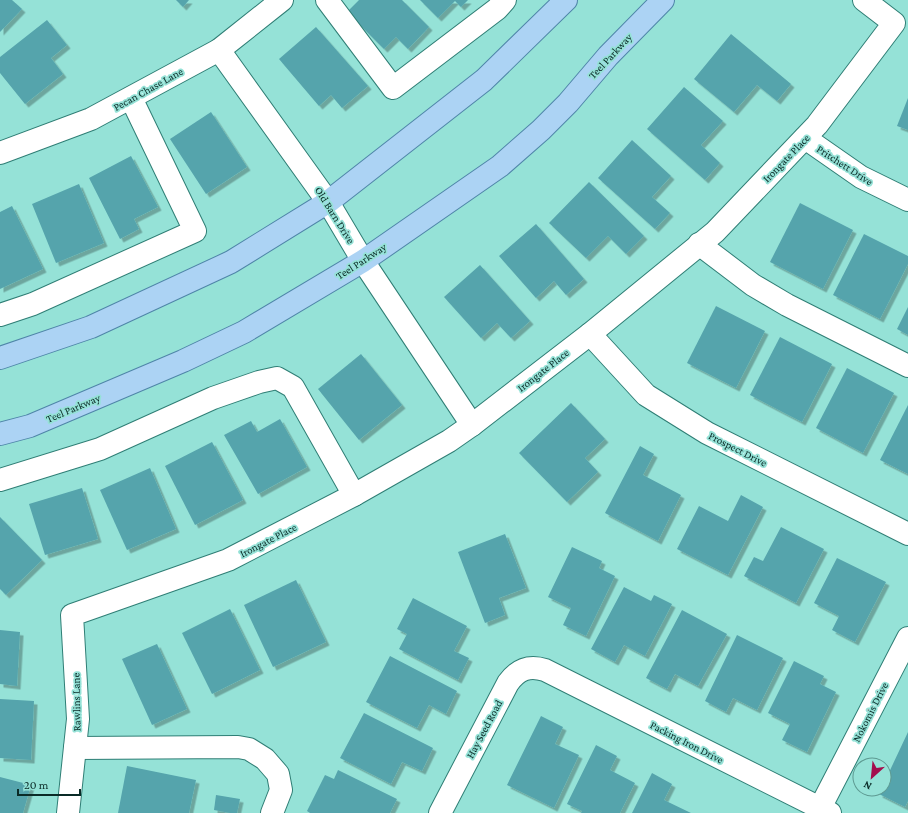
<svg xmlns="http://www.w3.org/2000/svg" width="908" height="813" viewBox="0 0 908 813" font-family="'Crimson Pro',serif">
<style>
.building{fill:#55a4ac;filter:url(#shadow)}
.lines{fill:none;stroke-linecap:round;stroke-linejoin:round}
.minor-casing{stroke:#2f7e75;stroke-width:24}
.major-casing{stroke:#4f85a8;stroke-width:24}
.minor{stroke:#fff;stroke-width:22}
.major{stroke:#acd3f4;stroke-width:22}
.labels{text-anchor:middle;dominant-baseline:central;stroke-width:3.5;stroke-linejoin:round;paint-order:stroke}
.street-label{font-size:11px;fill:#0a2b27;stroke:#95e2d7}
</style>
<defs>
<filter id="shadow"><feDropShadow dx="3.5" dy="3.5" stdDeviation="0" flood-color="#0004"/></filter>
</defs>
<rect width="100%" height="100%" fill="#95e2d7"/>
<g class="building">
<path d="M0,0h12l10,9 -22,23z"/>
<path d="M176,0h13l-6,7z"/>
<path d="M359,0h43l27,27 -21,22 -12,-12 -12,12 -37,-37z"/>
<path d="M420,0h48l-7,7 -6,-6 -17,17z"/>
<path d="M47,20l20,25 -16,13 12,16 -38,30 -25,-31v-16z"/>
<path d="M316,27l52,59 -26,22 -11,-13 -12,11 -40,-47z"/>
<path d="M731,34l60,50 -14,17 -20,-16 -23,27 -40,-33z"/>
<path d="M684,87l39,34 -22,24 19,18 -15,17 -58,-51z"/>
<path d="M908,98v32l-11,-4z"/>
<path d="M211,112l36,55 -41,27 -36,-55z"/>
<path d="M632,140l39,36 -19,21 18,16 -15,16 -57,-51z"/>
<path d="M131,156l27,51 -24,12 5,10 -19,10 -31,-61z"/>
<path d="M589,182l55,54 -18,18 -18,-18 -22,22 -37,-35z"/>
<path d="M79,184l25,59 -48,20 -24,-59z"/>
<path d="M800,203l53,27 -30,59 -53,-27z"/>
<path d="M12,206l31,63 -43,20v-77z"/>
<path d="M536,224l48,55 -18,16 -12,-14 -18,17 -37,-42z"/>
<path d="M864,234l44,22v8l-28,55 -47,-24z"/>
<path d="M480,265l50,56 -19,17 -14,-15 -16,15 -37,-41z"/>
<path d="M716,306l49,25 -29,57 -49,-25z"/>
<path d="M908,307v28l-11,-6z"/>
<path d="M780,337l52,27 -30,58 -52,-27z"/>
<path d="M361,354l41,51 -43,35 -41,-51z"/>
<path d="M847,368l47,25 -31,60 -47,-25z"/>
<path d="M571,403l34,36 -20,19 13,14 -31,30 -48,-49z"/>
<path d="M908,405v69l-28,-14z"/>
<path d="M280,419l27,48 -49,27 -34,-59 27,-14 6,11z"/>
<path d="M212,442l31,58 -48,25 -30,-59z"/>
<path d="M640,446l14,8 -11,21 38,20 -23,46 -53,-28z"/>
<path d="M150,468l26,61 -49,21 -27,-60z"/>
<path d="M82,488l16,51 -53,16 -16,-51z"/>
<path d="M741,495l22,12 -35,68 -51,-26 22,-43 29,15z"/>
<path d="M0,517l42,43 -36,35 -6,-6z"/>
<path d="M781,527l43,22 -28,54 -52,-27 10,-19 9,4z"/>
<path d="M505,534l21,54 -27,10 6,17 -20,8 -27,-71z"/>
<path d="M572,547l30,14 -3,7 16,8 -29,60 -23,-11 8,-17 -23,-11z"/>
<path d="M837,558l49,24 -31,60 -23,-12 7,-14 -25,-13z"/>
<path d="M296,580l30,62 -53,25 -29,-62z"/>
<path d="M624,587l27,14 3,-6 18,9 -27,52 -21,-11 -9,17 -24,-13z"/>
<path d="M413,598l54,28 -13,25 15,7 -11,22 -59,-31 8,-15 -10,-5z"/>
<path d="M230,609l30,61 -48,24 -30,-61z"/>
<path d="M682,610l45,24 -29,52 -23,-12 -8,15 -21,-11z"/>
<path d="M0,630l20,2 -3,54 -17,-2z"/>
<path d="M737,635l46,23 -26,52 -24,-12 -7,14 -21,-11z"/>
<path d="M157,644l30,65 -35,16 -30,-66z"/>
<path d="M390,656l67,35 -11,23 -17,-9 -12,23 -51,-26z"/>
<path d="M794,661l30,15 -4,8 16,8 -29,60 -25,-12 8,-16 -22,-11z"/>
<path d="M0,699l34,2 -3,59 -31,-2z"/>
<path d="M364,713l69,35 -11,23 -20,-9 -11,22 -51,-26z"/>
<path d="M541,716l22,11 -8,17 24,11 -25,53 -47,-23z"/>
<path d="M908,732v69l-3,6 -26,-13 2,-5h3v-6z"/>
<path d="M596,745l21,11 -7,14 25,13 -15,30h-39l1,-2 -15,-7z"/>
<path d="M127,766l69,14 -7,33h-71z"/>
<path d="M338,770l59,29 -7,14h-80l-3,-2 18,-36 9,4z"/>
<path d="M652,773l20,11 -8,16 27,13h-59z"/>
<path d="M0,777l31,8 -8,28h-23z"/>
<path d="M216,795l24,4 -3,14h-7l-16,-3z"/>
</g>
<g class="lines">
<defs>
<g id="minor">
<path d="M327,0l66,88 104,-79 8,-9"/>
<path d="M219,50l109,152 35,59 109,164"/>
<path d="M805,138l56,39 47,23"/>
<path d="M0,153l91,-34 128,-69 63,-50"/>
<path d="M699,244l54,41 34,20 121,61"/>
<path d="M0,315l33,-11 162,-73 -64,-133"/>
<path d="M590,334l56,61 61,38 201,101"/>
<path d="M0,480l100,-31 113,-51 46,-16 18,-4 16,9 61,108"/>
<path d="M75,748l163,-1 11,2 16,10 13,15 3,16 -9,23"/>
<path d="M820,808l88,-170"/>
<path d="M68,813l10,-94 -6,-104 156,-55 126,-65 95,-54 23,-16 118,-91 125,-102 102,-107 77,-102 -30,-23"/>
<path d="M440,813l68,-130c10,-14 21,-18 37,-13l285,143"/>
</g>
<g id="major">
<path d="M0,358l91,-31 140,-65 97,-60 156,-122 82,-80"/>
<path d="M0,434l30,-8 153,-65 61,-29 119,-71 137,-95 41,-36 27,-27 40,-47 55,-56"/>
</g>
</defs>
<use href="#minor" class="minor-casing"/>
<use href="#major" class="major-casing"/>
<use href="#minor" class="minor"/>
<use href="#major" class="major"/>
</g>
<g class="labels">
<g class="street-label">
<text transform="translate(610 56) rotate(-47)">Teel Parkway</text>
<text transform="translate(148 89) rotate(-29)">Pecan Chase Lane</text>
<text transform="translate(786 158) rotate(-46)">Irongate Place</text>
<text transform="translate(845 165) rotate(33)">Pritchett Drive</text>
<text transform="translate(335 215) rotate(58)">Old Barn Drive</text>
<text transform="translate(361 261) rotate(-33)">Teel Parkway</text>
<text transform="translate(543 370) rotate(-38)">Irongate Place</text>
<text transform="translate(73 408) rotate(-23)">Teel Parkway</text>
<text transform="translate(738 449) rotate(27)">Prospect Drive</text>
<text transform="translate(268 540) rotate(-27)">Irongate Place</text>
<text transform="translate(76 702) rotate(-91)">Rawlins Lane</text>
<text transform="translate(870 712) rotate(-63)">Nokomis Drive</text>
<text transform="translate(484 729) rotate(-62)">Hay Seed Road</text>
<text transform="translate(687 742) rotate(27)">Packing Iron Drive</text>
</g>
</g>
<g transform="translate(872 777) rotate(207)"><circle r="19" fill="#95e2d7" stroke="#5d9991"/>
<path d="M0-3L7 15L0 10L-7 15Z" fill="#a30e4d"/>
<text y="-6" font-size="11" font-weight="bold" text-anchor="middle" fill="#0a2b27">N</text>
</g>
<path d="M18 789v6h62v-6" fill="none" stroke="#0a2b27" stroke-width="2"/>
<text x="24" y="789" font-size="12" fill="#0a2b27" stroke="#95e2d7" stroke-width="3" paint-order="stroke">20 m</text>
</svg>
